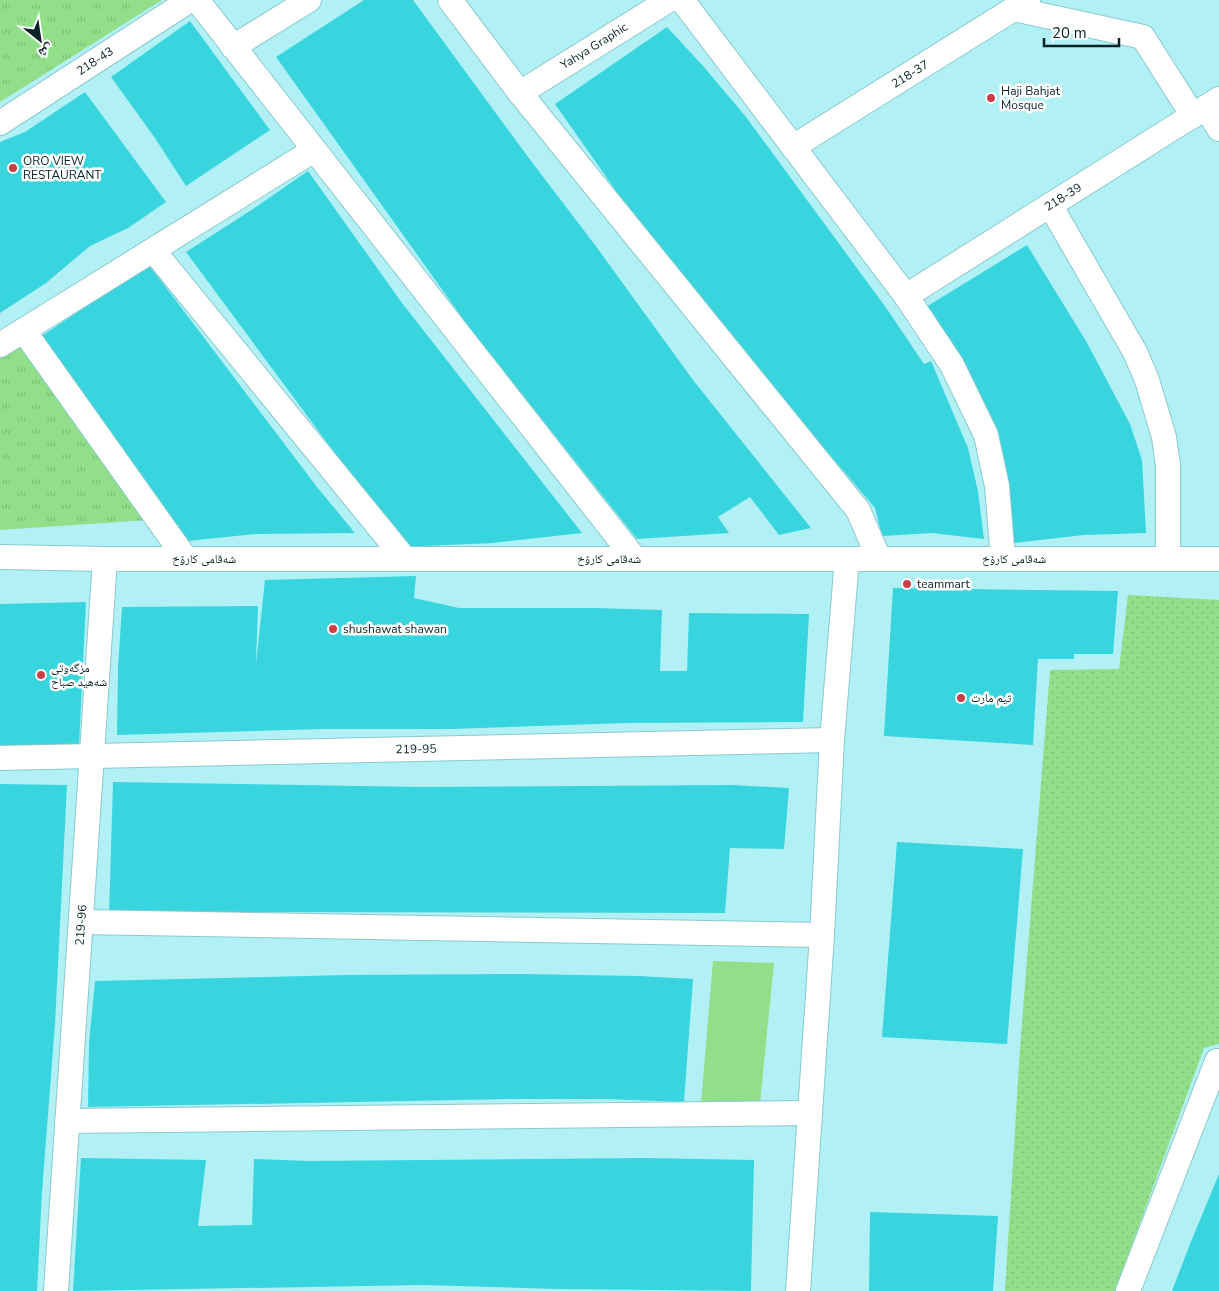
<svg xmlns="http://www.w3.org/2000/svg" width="1219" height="1291" viewBox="0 0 1219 1291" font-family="'Nunito Sans','Noto Naskh Arabic',sans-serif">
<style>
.grass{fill:url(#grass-dots)}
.park{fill:url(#park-tufts)}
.garden{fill:#92df89}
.building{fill:#39d5df}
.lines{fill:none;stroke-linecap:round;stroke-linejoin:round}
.minor-casing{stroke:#8bc9cd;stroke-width:26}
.minor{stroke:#fff;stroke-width:24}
.poi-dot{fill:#cd3d46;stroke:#fff;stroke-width:2}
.labels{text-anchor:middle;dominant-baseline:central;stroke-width:5;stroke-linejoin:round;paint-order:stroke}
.street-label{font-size:12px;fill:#082325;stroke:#fff}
.poi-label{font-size:12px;fill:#082325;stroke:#fff;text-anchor:start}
</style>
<defs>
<pattern id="grass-dots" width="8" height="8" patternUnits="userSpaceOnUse" patternTransform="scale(1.25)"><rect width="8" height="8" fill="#92df89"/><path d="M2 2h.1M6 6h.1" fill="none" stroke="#7cbf76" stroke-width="1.8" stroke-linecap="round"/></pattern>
<pattern id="park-tufts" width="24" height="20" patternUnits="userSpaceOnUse" patternTransform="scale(1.25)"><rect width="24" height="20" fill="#92df89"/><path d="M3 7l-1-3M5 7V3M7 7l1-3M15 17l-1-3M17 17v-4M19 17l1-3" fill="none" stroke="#7cbf76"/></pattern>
</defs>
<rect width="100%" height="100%" fill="#b1f0f5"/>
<path class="grass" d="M1128,595l91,5v444l-15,4 -89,243h-110l15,-243 30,-378 69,-1z"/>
<g class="park">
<path d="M0,0h162l-162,102z"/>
<path d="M15,335l134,185 -149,10v-183z"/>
</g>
<path class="garden" d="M713,961l61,2 -14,140h-59z"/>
<g class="building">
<path d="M364,0h49l115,157 67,88 98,135 118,148 -32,7 -29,-38 -32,20 11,16 -92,6 -166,-209 -195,-273z"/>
<path d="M190,21l80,109 -84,56 -31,-48 -44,-61z"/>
<path d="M667,27l37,40 42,50 141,192 37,55 7,-3 37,87 10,43 6,48 -52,-6 -50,3 -7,-28 -45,-53 -42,-36 -115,-147 -118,-168z"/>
<path d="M85,92l81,110 -38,26 -38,18 -44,37 -46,30v-171l25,-10z"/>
<path d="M308,171l94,132 180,230 -89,10 -91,4 -68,-95 -148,-200 67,-43z"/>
<path d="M1027,245l59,96 44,83 12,36 4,73 -62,2 -71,8 -4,-45 -83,-191z"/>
<path d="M149,265l168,222 38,46 -100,1 -77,8 -141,-203z"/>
<path d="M416,576l-2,22 45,10h135l68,2 -2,61h27l2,-58 120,1 -6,108 -176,1 -175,6h-131l-204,6 1,-67 4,-61 136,-1 -2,58 9,-84z"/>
<path d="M893,588l225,3 -5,63h-39v5h-36l-5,86 -149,-9z"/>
<path d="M86,602l-7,144 -79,3v-145z"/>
<path d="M113,782l307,5 313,-2 56,3 -5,61 -54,-1 -5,65 -480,-1 -136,2z"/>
<path d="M0,784l67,1 -12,239 -13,168 -5,99h-37z"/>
<path d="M897,842l126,7 -16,195 -125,-7z"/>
<path d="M520,974l119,2 54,3 -9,123 -80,-3h-90l-426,8 1,-64 6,-62 252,-6z"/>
<path d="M81,1158l125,2 -8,66 54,-1 2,-66 56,2 334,-3 110,2 -3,131 -193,-2 -135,-4 -350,6z"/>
<path d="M1219,1174v117h-47l18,-47z"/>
<path d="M870,1212l128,4 -5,75h-124z"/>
</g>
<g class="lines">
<defs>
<g id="minor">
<path d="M197,0l438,559"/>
<path d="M450,0l70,93 338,417 21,49"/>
<path d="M682,0l224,296 46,69 34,70 11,51 6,73"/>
<path d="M1014,9l129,28 50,79"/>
<path d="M233,47l76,-47"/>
<path d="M520,93l149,-93"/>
<path d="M1206,107l13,22"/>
<path d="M0,123l190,-123"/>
<path d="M793,147l235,-147"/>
<path d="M1050,205l85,147 12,28 17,57 4,29v93"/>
<path d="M153,250l252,309"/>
<path d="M906,296l313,-197"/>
<path d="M24,331l162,228"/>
<path d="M0,345l314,-195"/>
<path d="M0,557l105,2h1114"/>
<path d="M0,758l832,-18"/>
<path d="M81,922l741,13"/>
<path d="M67,1121l743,-8"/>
<path d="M56,1291l49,-732"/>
<path d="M798,1291l24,-356 10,-195 15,-181"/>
<path d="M1128,1291l89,-230h2"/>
</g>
</defs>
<use href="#minor" class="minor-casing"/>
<use href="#minor" class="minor"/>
</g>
<g class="poi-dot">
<circle cx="991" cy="98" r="5"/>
<circle cx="13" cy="168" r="5"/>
<circle cx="907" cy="584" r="5"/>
<circle cx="333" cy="629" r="5"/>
<circle cx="41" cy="675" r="5"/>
<circle cx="961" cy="698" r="5"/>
</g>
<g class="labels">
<g class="street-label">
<text transform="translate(594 46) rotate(-32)">Yahya Graphic</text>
<text transform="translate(95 61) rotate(-33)">218-43</text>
<text transform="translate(910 74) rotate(-32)">218-37</text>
<text transform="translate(1063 197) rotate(-32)">218-39</text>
<text x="204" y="559">شەقامی کارۆخ</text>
<text x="609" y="559">شەقامی کارۆخ</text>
<text x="1014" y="559">شەقامی کارۆخ</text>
<text transform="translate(416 749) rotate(-1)">219-95</text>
<text transform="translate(81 925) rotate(-86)">219-96</text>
</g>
<g class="poi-label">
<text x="1001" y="91">Haji Bahjat<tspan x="1001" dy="14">Mosque</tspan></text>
<text x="23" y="161">ORO VIEW<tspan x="23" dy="14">RESTAURANT</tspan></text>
<text x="917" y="584">teammart</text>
<text x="343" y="629">shushawat shawan</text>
<text x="51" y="668">مزگه‌وتی<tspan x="51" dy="14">شه‌هید صباح</tspan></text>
<text x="971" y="698">تيم مارت</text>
</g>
</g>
<g transform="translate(40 40) rotate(150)" stroke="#ffffff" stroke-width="4" paint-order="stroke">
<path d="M0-4L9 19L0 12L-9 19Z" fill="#082325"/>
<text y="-8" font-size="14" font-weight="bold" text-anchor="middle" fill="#082325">ش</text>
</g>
<path d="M1044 38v8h75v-8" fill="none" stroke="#082325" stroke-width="2.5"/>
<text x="1052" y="38" font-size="15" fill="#082325" stroke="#ffffff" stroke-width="4" paint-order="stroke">20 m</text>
</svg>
